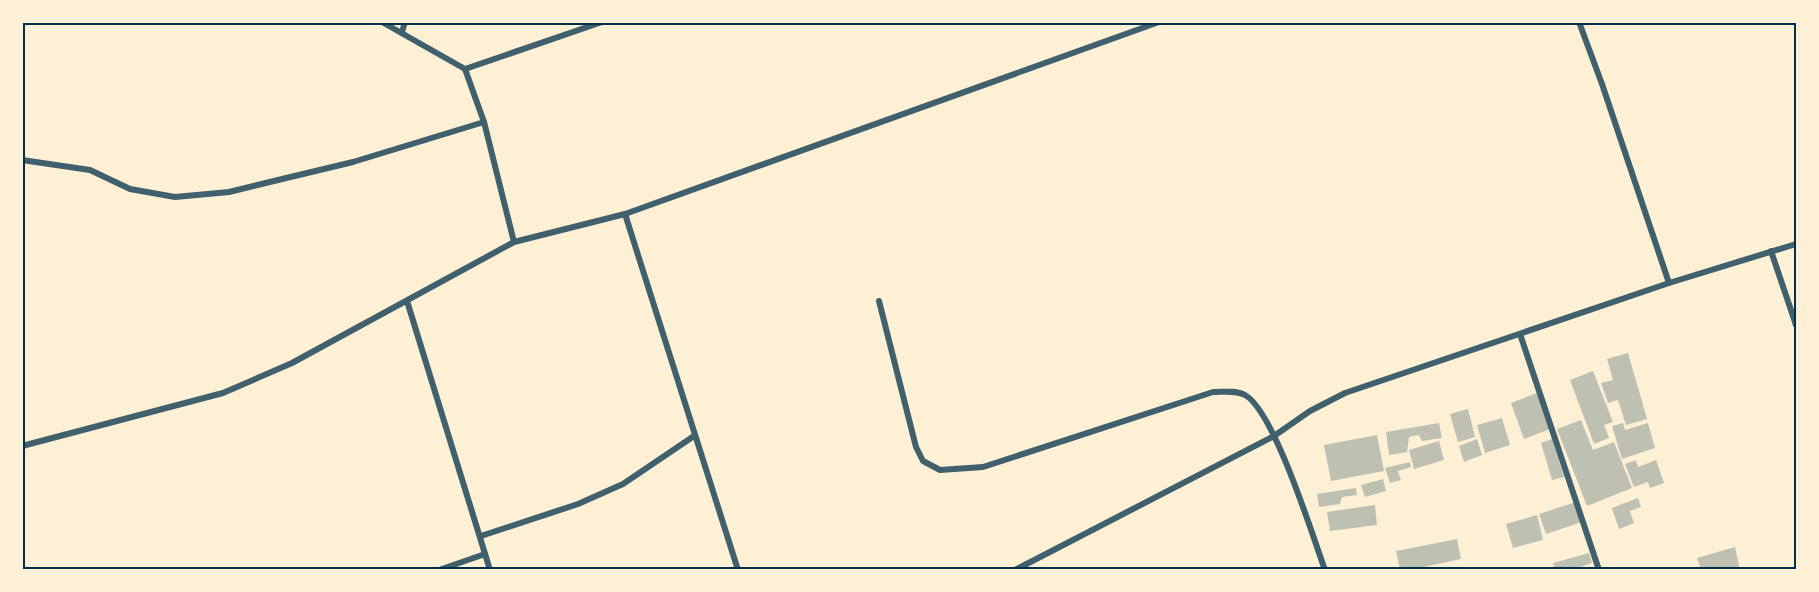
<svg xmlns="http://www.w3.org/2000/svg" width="1819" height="592" viewBox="0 0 1819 592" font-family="'Roboto Condensed',sans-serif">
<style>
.building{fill:#bec0b2}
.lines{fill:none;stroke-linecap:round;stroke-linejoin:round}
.minor{stroke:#3f606c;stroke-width:6}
.neatline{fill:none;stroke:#003049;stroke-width:2}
</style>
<rect width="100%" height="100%" fill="#fdf0d5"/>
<g class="building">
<path d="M1628,353l19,66 -21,6 -8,-25 -10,3 -7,-20 12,-3 -6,-21z"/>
<path d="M1593,371l20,51 -9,3 5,13 -15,6 -24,-64z"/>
<path d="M1537,393l13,36 -26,10 -13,-36z"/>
<path d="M1468,409l7,28 -17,5 -8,-28z"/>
<path d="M1502,418l8,27 -25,8 -8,-28z"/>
<path d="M1581,420l12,30 21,-8 18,46 -45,18 -30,-77z"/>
<path d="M1439,423l3,15 -20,3 -3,-6 -10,2 -2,15 -18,3 -3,-23z"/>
<path d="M1623,423l2,7 23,-7 7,25 -33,11 -10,-33z"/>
<path d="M1377,435l7,36 -53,10 -7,-36z"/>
<path d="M1477,439l5,16 -18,7 -5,-16z"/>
<path d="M1552,439l12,38 -12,3 -11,-37z"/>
<path d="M1439,441l5,19 -30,9 -5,-19z"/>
<path d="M1636,460l2,7 18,-7 8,23 -14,5 -2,-6 -14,5 -9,-23z"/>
<path d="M1410,462l1,5 -13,4 3,9 -11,3 -5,-15z"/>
<path d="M1383,479l3,12 -21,6 -4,-12z"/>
<path d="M1356,488l1,7 -15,2 -2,7 -21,3 -2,-13z"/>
<path d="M1638,498l3,9 -11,4 4,12 -15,6 -7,-21z"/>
<path d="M1576,502l6,20 -36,12 -7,-20z"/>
<path d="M1375,505l2,20 -47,6 -3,-19z"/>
<path d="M1537,515l6,25 -30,8 -7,-24z"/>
<path d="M1457,539l4,20 -37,8 1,3h-25l-4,-19z"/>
<path d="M1735,547l5,23h-39l-4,-12z"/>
<path d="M1589,553l3,10 -20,7h-17l-2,-7z"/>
</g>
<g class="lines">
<g class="minor">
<path d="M382,22l83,47 19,53 30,120"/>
<path d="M1579,22l23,62 67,199"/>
<path d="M402,32l3,-10"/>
<path d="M465,69l137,-47"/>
<path d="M22,160l68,10 40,19 45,8 54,-5 49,-12 75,-18 131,-40"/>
<path d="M625,214l113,356"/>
<path d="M1771,251l25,74"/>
<path d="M407,301l83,269"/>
<path d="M879,301l37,146 7,14 17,9 43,-3 230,-75c10,0 23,-2 32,3 29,16 67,139 80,175"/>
<path d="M1520,334l79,236"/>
<path d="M22,446l201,-53 69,-30 222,-121 111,-28 534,-192"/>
<path d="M481,536l97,-32 45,-20 71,-48"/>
<path d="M439,570l46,-16"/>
<path d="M1015,570l259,-134 36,-25 35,-18 324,-110 127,-39"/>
</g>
</g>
<rect width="1819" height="592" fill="none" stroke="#fdf0d5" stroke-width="48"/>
<rect x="24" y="24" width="1771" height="544" class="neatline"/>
</svg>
